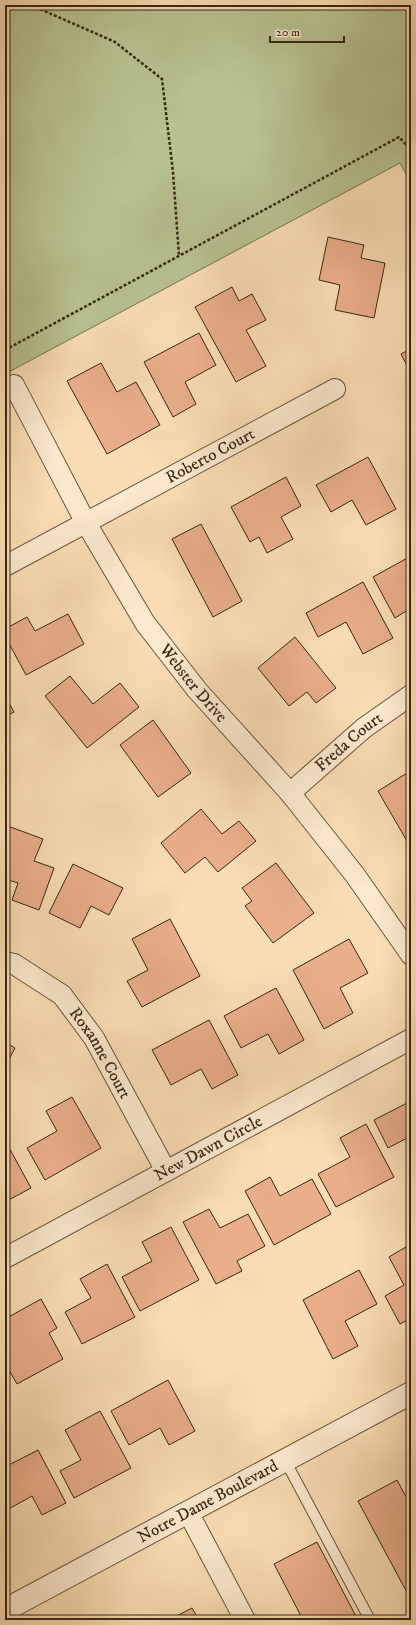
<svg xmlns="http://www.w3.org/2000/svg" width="416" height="1625" viewBox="0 0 416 1625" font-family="'IM FELL DW Pica',serif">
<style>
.green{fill:#b8c291;stroke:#787553}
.building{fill:#eaae8b;stroke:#382815}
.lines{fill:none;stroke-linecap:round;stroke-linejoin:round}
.service-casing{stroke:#68553d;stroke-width:12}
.minor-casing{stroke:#68553d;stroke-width:22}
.tertiary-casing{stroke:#68553d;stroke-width:24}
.path{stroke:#382815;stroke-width:2.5;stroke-dasharray:3 2;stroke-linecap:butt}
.service{stroke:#fce9ce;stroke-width:10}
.minor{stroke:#fce9ce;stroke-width:20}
.tertiary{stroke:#fce9ce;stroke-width:22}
.labels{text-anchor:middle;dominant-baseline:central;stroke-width:3;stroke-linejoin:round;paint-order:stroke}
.street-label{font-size:17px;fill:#382815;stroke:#fce9ce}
</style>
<rect width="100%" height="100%" fill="#faddb4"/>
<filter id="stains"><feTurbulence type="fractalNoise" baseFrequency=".005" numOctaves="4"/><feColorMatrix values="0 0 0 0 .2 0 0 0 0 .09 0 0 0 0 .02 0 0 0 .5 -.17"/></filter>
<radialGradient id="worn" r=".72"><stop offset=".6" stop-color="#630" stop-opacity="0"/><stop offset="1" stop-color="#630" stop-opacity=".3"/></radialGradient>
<path class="green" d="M5,5h406v178l-11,-20 -395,211z"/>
<g class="building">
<path d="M328,237l36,8 -3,13 24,5 -11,55 -39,-8 5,-25 -21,-5z"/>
<path d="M232,287l7,14 13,-7 14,26 -20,10 20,36 -30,16 -41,-75z"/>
<path d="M199,333l17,32 -31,17 11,22 -23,13 -29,-55z"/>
<path d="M411,349v24l-10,-19z"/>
<path d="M101,363l16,29 19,-10 24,43 -53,29 -40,-73z"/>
<path d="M368,457l28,52 -30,16 -14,-25 -21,12 -15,-27z"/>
<path d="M286,477l15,29 -20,11 12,22 -26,14 -8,-16 -9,5 -19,-35z"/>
<path d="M201,524l41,77 -29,16 -41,-78z"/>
<path d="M411,556v52l-16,10 -22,-41z"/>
<path d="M363,582l30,56 -30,16 -17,-32 -28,15 -12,-24z"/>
<path d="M68,614l16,30 -58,31 -21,-39v-7l22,-12 8,14z"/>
<path d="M295,637l41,51 -20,15 -9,-11 -18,14 -31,-38z"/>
<path d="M70,676l23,28 27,-21 19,24 -52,41 -42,-52z"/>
<path d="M5,696l9,16 -9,5z"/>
<path d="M153,720l38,53 -33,24 -38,-52z"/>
<path d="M407,773l4,6v69l-33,-57z"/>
<path d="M201,809l21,25 17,-13 17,20 -38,31 -13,-15 -20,16 -24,-30z"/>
<path d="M5,825l38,14 -9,22 20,7 -15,42 -27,-10 6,-17 -13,-4z"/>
<path d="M276,863l38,50 -41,30 -28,-37 7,-5 -10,-13z"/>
<path d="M73,864l50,24 -14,27 -18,-9 -11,22 -31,-15z"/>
<path d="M170,919l30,57 -58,31 -15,-26 21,-11 -16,-31z"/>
<path d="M349,939l19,34 -28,15 13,25 -29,16 -31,-59z"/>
<path d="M276,988l28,52 -25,14 -11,-20 -27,14 -17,-32z"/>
<path d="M209,1020l29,55 -26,14 -11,-20 -30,16 -19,-35z"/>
<path d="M5,1042l10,6 -10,19z"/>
<path d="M72,1097l29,51 -56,32 -18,-32 30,-17 -11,-20z"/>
<path d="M411,1101v35l-23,12 -14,-28z"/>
<path d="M366,1124l28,53 -58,30 -18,-33 32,-17 -10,-19z"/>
<path d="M5,1140l26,48 -26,14z"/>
<path d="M270,1177l10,19 32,-17 19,35 -57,31 -29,-54z"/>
<path d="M209,1209l11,19 28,-14 17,32 -28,15 5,10 -26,13 -33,-62z"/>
<path d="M171,1227l28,53 -59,31 -18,-34 30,-16 -10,-19z"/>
<path d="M411,1244v74l-11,6 -15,-28 19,-11 -15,-28z"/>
<path d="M107,1264l28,53 -53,27 -17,-32 26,-14 -11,-19z"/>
<path d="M359,1270l18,34 -32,17 13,25 -25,13 -30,-59z"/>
<path d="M41,1299l16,29 -8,5 14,26 -46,25 -12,-21v-44z"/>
<path d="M168,1380l27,51 -26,14 -9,-17 -31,17 -18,-34z"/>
<path d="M100,1411l31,57 -57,30 -14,-27 21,-11 -16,-30z"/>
<path d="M38,1450l28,53 -24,12 -10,-19 -27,15v-44z"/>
<path d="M397,1480l14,26v94l-53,-99z"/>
<path d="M317,1542l41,78h-55l-29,-56z"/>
<path d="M192,1608l7,12h-30z"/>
</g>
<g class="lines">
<defs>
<path id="service" d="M285,1460l85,160"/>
<g id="minor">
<path id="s1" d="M14,385l72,138 59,100 52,67 93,103 65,82 56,80"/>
<path id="s2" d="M5,566l330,-177"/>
<path id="s3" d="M290,793l74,-65 47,-33"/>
<path id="s4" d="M5,962l9,2 48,31 32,43 72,133"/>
<path id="s5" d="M5,1258l406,-219"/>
<path d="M188,1512l57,108"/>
</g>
<g id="tertiary">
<path id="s6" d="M5,1610l406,-217"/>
</g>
</defs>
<use href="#service" class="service-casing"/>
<use href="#minor" class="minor-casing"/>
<use href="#tertiary" class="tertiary-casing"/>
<g class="path">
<path d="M31,5l84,37 47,37 11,93 6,84"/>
<path d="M5,350l394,-213 12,13"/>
</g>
<use href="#service" class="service"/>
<use href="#minor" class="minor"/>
<use href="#tertiary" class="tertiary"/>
</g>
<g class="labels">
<g class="street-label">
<text stroke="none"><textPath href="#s2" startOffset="233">Roberto Court</textPath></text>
<text stroke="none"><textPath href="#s1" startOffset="349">Webster Drive</textPath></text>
<text stroke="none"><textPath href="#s3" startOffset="78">Freda Court</textPath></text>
<text stroke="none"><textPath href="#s4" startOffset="136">Roxanne Court</textPath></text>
<text stroke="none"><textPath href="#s5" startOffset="231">New Dawn Circle</textPath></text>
<text stroke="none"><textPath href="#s6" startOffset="230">Notre Dame Boulevard</textPath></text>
</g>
</g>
<rect width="416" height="1625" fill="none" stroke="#faddb4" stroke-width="20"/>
<rect x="6" y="6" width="404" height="1613" fill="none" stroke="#382815" stroke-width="2"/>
<rect x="10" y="10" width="396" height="1605" fill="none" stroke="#382815"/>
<path d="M270 36v6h74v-6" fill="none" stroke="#382815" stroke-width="2"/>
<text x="276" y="36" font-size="12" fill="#382815" stroke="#fce9ce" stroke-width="3" paint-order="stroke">20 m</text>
<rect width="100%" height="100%" filter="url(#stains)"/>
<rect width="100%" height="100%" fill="url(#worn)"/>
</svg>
